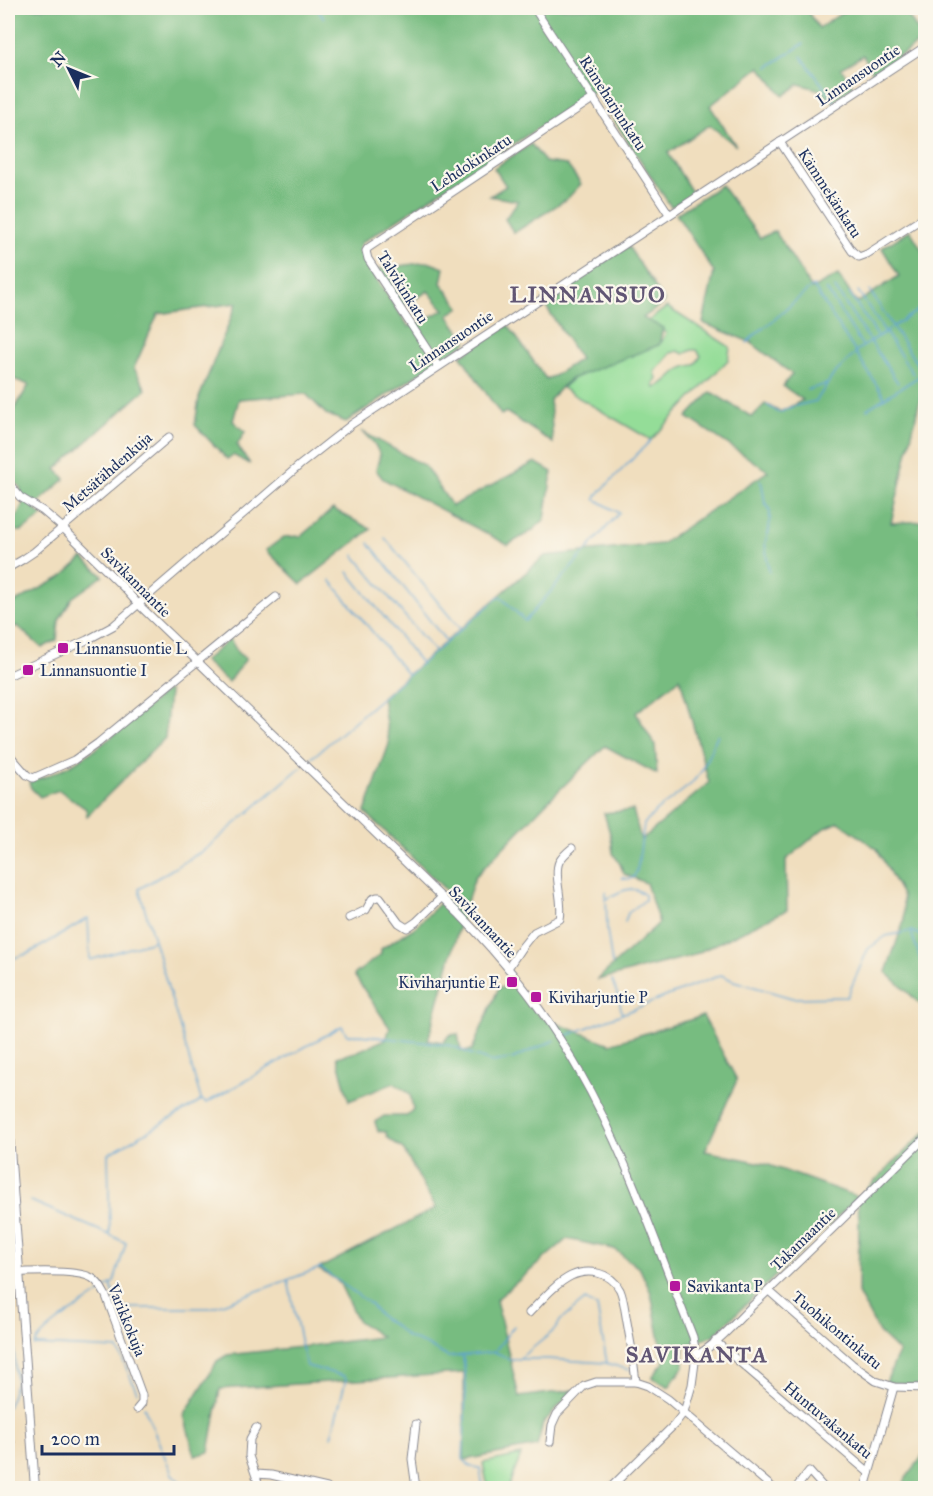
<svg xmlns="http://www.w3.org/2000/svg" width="933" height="1496" viewBox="0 0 933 1496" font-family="'IM FELL Great Primer',serif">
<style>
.green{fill:#94dd98;stroke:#58867b;stroke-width:1.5;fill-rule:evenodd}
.forest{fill:#77bc80;stroke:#49766f;stroke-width:1.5}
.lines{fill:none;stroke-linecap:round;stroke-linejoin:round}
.stream{stroke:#5ca2d2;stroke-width:1.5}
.minor-casing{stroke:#86868e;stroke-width:9}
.major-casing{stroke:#86868e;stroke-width:10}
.minor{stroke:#fff;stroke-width:7}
.major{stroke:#fff;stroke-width:8}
.poi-dot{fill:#b5179e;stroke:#fbf7ec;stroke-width:2}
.labels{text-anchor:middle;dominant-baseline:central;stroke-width:4.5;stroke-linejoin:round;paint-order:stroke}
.street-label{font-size:16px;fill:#1b2f5e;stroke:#fbf7ec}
.poi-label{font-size:16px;fill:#1b2f5e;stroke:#fbf7ec;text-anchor:start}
.district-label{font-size:22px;font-weight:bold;letter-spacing:1.5px;fill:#615674;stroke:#fbf7ec}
</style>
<rect width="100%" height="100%" fill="#fbf7ec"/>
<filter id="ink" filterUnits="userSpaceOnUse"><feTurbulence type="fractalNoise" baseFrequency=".0167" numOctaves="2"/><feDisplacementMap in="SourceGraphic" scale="12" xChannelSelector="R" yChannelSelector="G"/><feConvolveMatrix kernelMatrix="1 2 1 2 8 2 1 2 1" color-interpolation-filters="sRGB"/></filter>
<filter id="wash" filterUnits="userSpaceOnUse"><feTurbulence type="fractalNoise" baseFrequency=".008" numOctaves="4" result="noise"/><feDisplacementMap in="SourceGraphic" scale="24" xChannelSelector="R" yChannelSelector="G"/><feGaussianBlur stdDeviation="1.35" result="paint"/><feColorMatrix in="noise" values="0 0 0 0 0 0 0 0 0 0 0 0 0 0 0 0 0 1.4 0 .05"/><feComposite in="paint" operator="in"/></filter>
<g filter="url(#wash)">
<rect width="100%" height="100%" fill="#f0debe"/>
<g class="green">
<path d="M667,307l63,40 -2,13 -77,80 -89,-52 15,-13 36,-12 5,-4 -5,-17 19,14 6,-6 13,-3 10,-4 5,-10 -18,-12zM692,350h5l4,6 -6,9c-21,1 -24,17 -40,23l-1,-4 3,-6 -2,-6 16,-19 7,-2 6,3z"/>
<path d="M521,1455l-13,33h-20l-5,-25z"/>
</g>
<g class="forest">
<path d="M8,8h797l14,20 30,-20h54l21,32 -51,33 -10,-18 -22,13 12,18 -20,16 -13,-12 -21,-6 -16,12 -23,-29 -50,39 26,40 -26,-21 -42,28 25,41 -22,13 -76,-116 -234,152 -2,7 11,20 39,57 35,-17 -16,-19 -26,16 -24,-38 50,-7 16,6 -3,15 19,24 -12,8 19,27 -121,80 -20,-8 -20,-20 -67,5 -6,22 12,11 -8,13 13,19 -17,-9 -6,4 -32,-34 4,-27 38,-95 -79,11 -24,54 12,21 -90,80 9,10 -28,25 -3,5 9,7 -21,15h-13l14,-27 -3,-13 1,-3 -13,-13v-58l1,1 20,-33 -21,-8z"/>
<path d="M531,144l14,18 22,3 14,19 -14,15 -53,34 -9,-14 13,-18 -28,-5 16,-10 -12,-18z"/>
<path d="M721,185l39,53 15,-7 37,58 26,-14 19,28 42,-27 -17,-28 28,-18 15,25v123l-34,145 34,-2v487l-39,-36 18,-51 -1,-24 -26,-48 -38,-27 -16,7 -37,31 1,50 -96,46 -94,24 62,-57 -13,-40 -22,-9 -4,-10 -7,-11 -2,-16 -7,-24 29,-3 8,30 68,-57 -29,-105 -44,35 19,32 2,29 -52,-28 -57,55 -73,76 -15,46 -32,117 16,2 5,-7 9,-1 3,17 11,-1 27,-63 17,-1 24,31 70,27 93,-28 34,64 -32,71 61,13 92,33 67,-65v254l-39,-4 13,-30 -20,-19 -21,-40 1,-68 -1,-28 -145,139 -30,10 1,20 -15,21 -17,-10 12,-15 -13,-69 -11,-24 -26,-20 -47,-10 -71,61 23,97 55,-7 -31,33 -6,23 -73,14v-87l-244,16 -11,63 -14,4 -11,-41 26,-41 7,-13 10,-6 73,-8 81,-10 -24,-17 -17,-36 -6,-6 -16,-9 118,-61 -33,-59 -16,-12 -1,-5 -8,-1 -3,-9 9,-6h23l6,-7 -3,-15 -16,-11 -45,18 -12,-44 19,-5 30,-13 4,-11 -36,-53 27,-21v-5l33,-21 36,-34 -85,-82 24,-68 -7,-47 163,-141 116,-12 107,-73 -81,-54 24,-25 41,25 13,-13 15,8 23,-12 -20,-14 9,-12 -42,-32 -47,-19 11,-51 -38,-58z"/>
<path d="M628,246l37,56 -22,16 20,10 -4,17 -88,34 -10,8 -11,13 3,43 -47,-31 -5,3 -40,-59 47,-31 38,54 8,-3 26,-17 -37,-57z"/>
<path d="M361,431l64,35 27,40 83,-44 17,10 -7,47 -13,12 -24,14 -125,-66 -7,-9 4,-15 -6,-12z"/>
<path d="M333,509l38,20 -70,55 -35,-34 18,-13 17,-1z"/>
<path d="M83,558l20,18 -31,22 -13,22 -2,20 -15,8 -25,-22 -9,4v-24l54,-29z"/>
<path d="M230,639l8,14 8,6 -18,23 -24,-21z"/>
<path d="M166,691l3,1 -4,46 -78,78 -1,-7 -27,-19 -19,7 -9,-9 -2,-6c54,-14 95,-56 137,-91z"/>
<path d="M925,1453v32l-3,3h-20l4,-10z"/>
</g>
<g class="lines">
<g class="stream">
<path d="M316,8l8,10"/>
<path d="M801,56l34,46"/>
<path d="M768,67l35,-23"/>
<path d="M835,288l63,95"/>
<path d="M826,289l36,56"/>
<path d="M858,291l55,83"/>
<path d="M870,291l51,79"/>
<path d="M849,293l28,42"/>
<path d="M747,343c8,-10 19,-16 29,-25 13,-11 24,-22 37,-32l72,112"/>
<path d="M856,351l70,-46"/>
<path d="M807,390l19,-6"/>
<path d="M767,405l12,8 12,-6 25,-6 18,-27 22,-21"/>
<path d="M867,409l59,-37"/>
<path d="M760,480l2,5 3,18 4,5 1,5 -1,18 -4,12 4,29"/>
<path d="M385,538l75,91"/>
<path d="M369,543l77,98"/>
<path d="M354,555l80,96"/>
<path d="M348,572l73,91"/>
<path d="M330,580l77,94"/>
<path d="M307,762l193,-166 25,25 94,-108 -24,-14 1,-3 55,-56"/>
<path d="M301,767l-95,82 -67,40 62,210 5,4 136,-77 5,9h13l88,10 9,3 16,7"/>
<path d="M622,878l4,1 7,-1 4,-7 7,-47 12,-13 34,-26 11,-13 17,-38"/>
<path d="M606,892l1,38 5,34"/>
<path d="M605,900c13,-8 27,-17 40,-5v5l-17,13 -3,9"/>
<path d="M911,932l15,43"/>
<path d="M8,962c5,-5 14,-6 21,-9 20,-11 40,-23 59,-35l2,42 63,-19"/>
<path d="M612,980l7,19 3,15"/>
<path d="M563,1037l158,-62 13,6 58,17 55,-1 21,-48 18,-13 25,-5 15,7"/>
<path d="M476,1056l15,6 21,-3 43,-19"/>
<path d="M31,1201l79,34 16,8 -12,39 -8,6"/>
<path d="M110,1234l-2,-80 90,-51 3,-3"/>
<path d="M288,1280l13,64 6,22 37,10 2,3 -15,58"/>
<path d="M111,1284l6,24h94l109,-40 49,35 14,16 11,6 13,12 20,8 21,12 47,-5 14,7h38l59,4 24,7"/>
<path d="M8,1315l4,3 4,64 -8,25"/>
<path d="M35,1345l83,4 19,43"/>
<path d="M34,1346c8,-18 49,-41 66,-53"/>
<path d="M495,1351l19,-25"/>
<path d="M463,1356l3,31 -3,72 8,8 9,1 3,20"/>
<path d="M520,1358l30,-24 7,-7 3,-6 25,-21 12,7 10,56"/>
<path d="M144,1407l28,67 11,11"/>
<path d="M8,1487h2l1,1"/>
</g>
</g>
</g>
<g filter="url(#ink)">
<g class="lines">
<defs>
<g id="minor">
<path d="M534,8l135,206"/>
<path d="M780,142l72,109 7,6 8,-3 59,-38"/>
<path d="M438,366l-70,-107 -2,-8 2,-3 226,-150"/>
<path d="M8,482l12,15 23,14 20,17 61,60 14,16 322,311c46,47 87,99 119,156 44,77 73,162 105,243l9,23 3,18 -4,30 -8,27 -10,13 -64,63"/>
<path d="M8,568l14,-8 12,-8 135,-115"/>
<path d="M8,676l79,-36 26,-14 187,-161 52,-41 574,-378"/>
<path d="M8,753l19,22 6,3 41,-18 24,-17 178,-146"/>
<path d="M349,918l17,-8 6,-11 5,-2h3l3,4 16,22 8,5 9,-6 26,-25"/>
<path d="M508,968l14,-21 12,-15 26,-13c4,-17 -7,-44 -1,-57 3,-5 8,-10 13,-14"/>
<path d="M8,1273c17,-1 70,-4 84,5 7,4 10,11 14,18l36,99v8l-5,6"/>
<path d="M769,1291l83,73 24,17 18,6 32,1"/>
<path d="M529,1313c13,-13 26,-29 42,-37 17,-8 40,-4 49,14 4,9 5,22 7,32 4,20 7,40 9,60"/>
<path d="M715,1341l154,132"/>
<path d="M696,1355c16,-6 42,-35 55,-48 59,-55 117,-113 175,-170"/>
<path d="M256,1428l-6,11 -1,17 11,32"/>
<path d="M550,1442l2,-17 5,-11 27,-28 12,-4h40l12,4 20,13 105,89"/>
<path d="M8,1444l3,-1"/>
<path d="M256,1474l15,1 56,13"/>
<path d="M416,1488l-4,-29 4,-35"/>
<path d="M796,1488l13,-17 15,17"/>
<path d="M865,1488l29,-101"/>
</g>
<path id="major" d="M8,1121l27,367"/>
</defs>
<use href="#minor" class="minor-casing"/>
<use href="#major" class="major-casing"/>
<use href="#minor" class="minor"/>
<use href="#major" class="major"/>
</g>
</g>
<g class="poi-dot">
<rect x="57" y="642" width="12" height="12" rx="3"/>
<rect x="22" y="664" width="12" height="12" rx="3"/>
<rect x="506" y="976" width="12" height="12" rx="3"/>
<rect x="530" y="991" width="12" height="12" rx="3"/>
<rect x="669" y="1280" width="12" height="12" rx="3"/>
</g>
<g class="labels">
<g class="street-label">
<text transform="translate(858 75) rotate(-34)">Linnansuontie</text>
<text transform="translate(613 103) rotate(57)">Rämeharjunkatu</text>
<text transform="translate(471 163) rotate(-33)">Lehdokinkatu</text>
<text transform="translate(830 193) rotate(57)">Kämmekänkatu</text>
<text transform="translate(403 287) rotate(58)">Talvikinkatu</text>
<text transform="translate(451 341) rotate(-34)">Linnansuontie</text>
<text transform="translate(107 472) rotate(-41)">Metsätähdenkuja</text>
<text transform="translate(136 582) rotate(45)">Savikannantie</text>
<text transform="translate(483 922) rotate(47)">Savikannantie</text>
<text transform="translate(803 1239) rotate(-44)">Takamaantie</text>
<text transform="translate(127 1320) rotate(68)">Varikkokuja</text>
<text transform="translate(837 1330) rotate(40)">Tuohikontinkatu</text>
<text transform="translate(828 1420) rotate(40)">Huntuvakankatu</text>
</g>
<g class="poi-label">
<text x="75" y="648">Linnansuontie L</text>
<text x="40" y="670">Linnansuontie I</text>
<text x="500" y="982" text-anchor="end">Kiviharjuntie E</text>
<text x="548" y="997">Kiviharjuntie P</text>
<text x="687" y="1286">Savikanta P</text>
</g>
<g class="district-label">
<text x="588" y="294">LINNANSUO</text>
<text x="697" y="1354">SAVIKANTA</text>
</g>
</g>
<rect width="933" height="1496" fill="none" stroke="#fbf7ec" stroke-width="30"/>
<g transform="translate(69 69) rotate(313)" stroke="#fbf7ec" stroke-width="4.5" paint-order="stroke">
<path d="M0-4.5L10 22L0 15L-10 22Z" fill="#1b2f5e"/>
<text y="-9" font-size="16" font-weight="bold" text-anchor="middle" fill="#1b2f5e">N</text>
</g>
<path d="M42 1445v9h132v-9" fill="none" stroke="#1b2f5e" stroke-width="3"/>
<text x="51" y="1445" font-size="18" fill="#1b2f5e" stroke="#fbf7ec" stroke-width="4.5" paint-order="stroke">200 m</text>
</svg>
